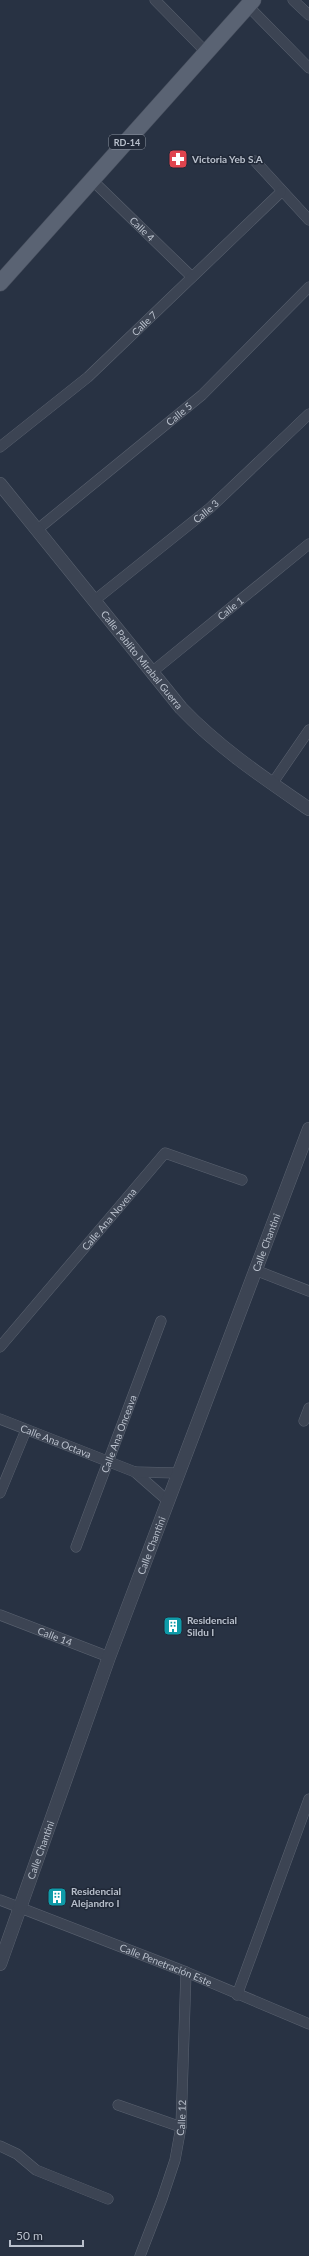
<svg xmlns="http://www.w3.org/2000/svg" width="309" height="2256" viewBox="0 0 309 2256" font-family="Lato,sans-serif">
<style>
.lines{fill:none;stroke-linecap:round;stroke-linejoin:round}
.minor-casing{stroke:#5a6270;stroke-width:11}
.tertiary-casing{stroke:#5a6270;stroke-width:14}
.primary-casing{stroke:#464d5c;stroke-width:17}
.minor{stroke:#3c4453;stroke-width:10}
.tertiary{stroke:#3c4453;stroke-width:13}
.primary{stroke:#5a6373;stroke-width:16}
.labels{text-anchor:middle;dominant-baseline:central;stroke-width:3;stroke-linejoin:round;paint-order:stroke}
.shield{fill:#212938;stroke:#8b93a0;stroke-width:1}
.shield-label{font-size:9px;font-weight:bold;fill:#b9c0cc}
.poi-label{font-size:10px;font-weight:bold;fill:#b9c0cc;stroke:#212938;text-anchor:start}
.street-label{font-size:10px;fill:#b9c0cc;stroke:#212938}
</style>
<rect width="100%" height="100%" fill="#283243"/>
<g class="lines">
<defs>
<g id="minor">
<path d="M155,0l52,53"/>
<path d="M293,0l16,15"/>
<path d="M248,6l61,62"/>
<path d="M255,161l54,59"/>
<path id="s1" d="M92,180l100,97"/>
<path id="s2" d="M0,447l88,-70 193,-185"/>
<path id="s3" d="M38,529l164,-134 107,-108"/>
<path id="s4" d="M95,600l115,-92 99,-94"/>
<path id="s5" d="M152,672l157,-128"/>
<path d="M272,784l37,-54"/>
<path d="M255,1270l54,21"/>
<path id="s6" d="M0,1347l165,-194 77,27"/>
<path id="s7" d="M0,1419l135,53 33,29"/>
<path d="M304,1421l5,-13"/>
<path d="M135,1472l44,1"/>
<path d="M0,1493l26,-63"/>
<path id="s8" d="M76,1547l85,-226"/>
<path id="s9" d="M0,1615l109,42"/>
<path id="s10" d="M0,1900l186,72 123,52"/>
<path d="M237,1995l72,-196"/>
<path d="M118,2105l63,22"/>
<path d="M0,2146l17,8 19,16 72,29"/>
<path id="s11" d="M140,2256l22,-57 13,-39 6,-33 5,-155"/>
</g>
<g id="tertiary">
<path id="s12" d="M0,484l181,224c38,40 83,70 128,101"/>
<path id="s13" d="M0,1964l109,-307 200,-528"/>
</g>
<path id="primary" d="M0,283l253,-283"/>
</defs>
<use href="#minor" class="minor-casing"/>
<use href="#tertiary" class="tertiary-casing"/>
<use href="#primary" class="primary-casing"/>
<use href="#minor" class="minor"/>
<use href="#tertiary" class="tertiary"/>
<use href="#primary" class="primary"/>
</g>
<defs>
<symbol id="pharmacy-square" viewBox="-11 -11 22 22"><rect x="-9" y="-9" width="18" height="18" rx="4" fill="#e0444e" stroke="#212938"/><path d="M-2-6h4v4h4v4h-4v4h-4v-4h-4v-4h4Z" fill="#fff"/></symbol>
<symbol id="building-square" viewBox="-11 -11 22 22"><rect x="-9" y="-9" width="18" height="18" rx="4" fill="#0f9aa8" stroke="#212938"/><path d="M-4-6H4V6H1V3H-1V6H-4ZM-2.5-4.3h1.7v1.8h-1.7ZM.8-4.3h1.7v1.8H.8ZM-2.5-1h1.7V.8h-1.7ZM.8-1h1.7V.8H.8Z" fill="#fff"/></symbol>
</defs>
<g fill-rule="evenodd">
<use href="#pharmacy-square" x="167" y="148" width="22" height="22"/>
<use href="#building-square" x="162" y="1615" width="22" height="22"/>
<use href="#building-square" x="46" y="1886" width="22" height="22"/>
</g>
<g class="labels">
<rect class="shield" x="109" y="135" width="36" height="14" rx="3"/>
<g class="shield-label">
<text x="127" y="142">RD-14</text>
</g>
<g class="poi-label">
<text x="192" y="159">Victoria Yeb S.A</text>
<text x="187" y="1620">Residencial<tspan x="187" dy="12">Sildu I</tspan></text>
<text x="71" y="1891">Residencial<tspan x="71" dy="12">Alejandro I</tspan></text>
</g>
<g class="street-label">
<text stroke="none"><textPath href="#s1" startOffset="70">Calle 4</textPath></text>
<text stroke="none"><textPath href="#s2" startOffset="190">Calle 7</textPath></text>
<text stroke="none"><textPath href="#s3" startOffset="182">Calle 5</textPath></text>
<text stroke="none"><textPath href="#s4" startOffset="142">Calle 3</textPath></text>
<text stroke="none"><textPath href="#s5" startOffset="101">Calle 1</textPath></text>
<text stroke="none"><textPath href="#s12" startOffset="226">Calle Pablito Mirabal Guerra</textPath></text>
<text stroke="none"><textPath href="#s6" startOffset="168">Calle Ana Novena</textPath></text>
<text stroke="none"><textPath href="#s13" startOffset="769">Calle Chantini</textPath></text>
<text stroke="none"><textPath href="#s8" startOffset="121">Calle Ana Onceava</textPath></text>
<text stroke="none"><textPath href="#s7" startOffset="60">Calle Ana Octava</textPath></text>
<text stroke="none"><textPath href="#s13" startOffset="445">Calle Chantini</textPath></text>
<text stroke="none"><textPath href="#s9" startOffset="59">Calle 14</textPath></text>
<text stroke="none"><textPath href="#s13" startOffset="121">Calle Chantini</textPath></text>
<text stroke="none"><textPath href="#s10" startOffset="178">Calle Penetración Este</textPath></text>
<text stroke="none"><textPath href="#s11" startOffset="145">Calle 12</textPath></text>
</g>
</g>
<path d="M10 2240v6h73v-6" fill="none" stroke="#b9c0cc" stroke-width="2"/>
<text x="16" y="2240" font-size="12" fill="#b9c0cc" stroke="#212938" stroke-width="3" paint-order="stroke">50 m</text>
</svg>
